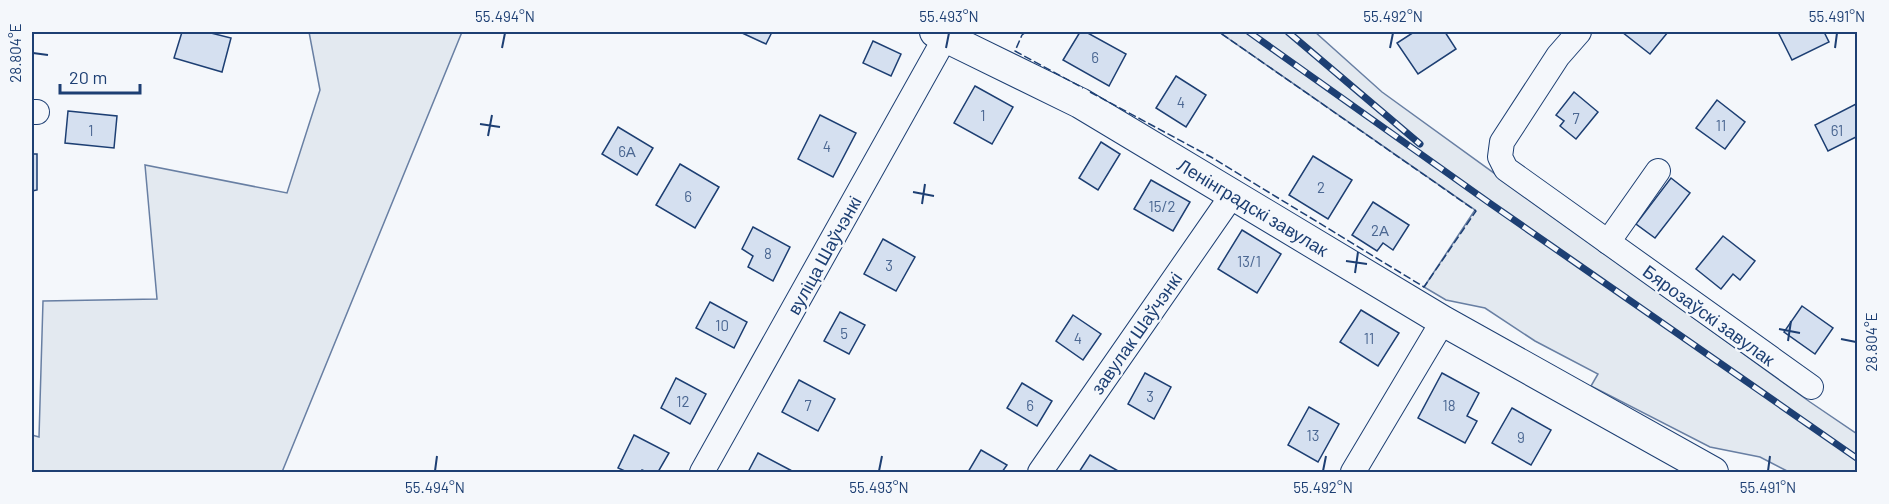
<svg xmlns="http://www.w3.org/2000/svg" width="1889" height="504" viewBox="0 0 1889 504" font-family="Barlow,sans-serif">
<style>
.green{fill:#e3e9f0;stroke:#687fa3;stroke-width:1.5}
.building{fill:#d5e0f0;stroke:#1d3f73;stroke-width:1.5}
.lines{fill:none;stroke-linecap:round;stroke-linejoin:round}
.minor-casing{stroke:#1d3f73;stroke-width:26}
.tertiary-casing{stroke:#1d3f73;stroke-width:32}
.minor{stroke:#f4f7fb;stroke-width:24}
.tertiary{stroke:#f4f7fb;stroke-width:30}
.rail-casing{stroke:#1d3f73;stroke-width:7}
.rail{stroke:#f4f7fb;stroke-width:4.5;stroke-dasharray:14;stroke-linecap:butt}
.fence{stroke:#1d3f73;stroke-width:1.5;stroke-dasharray:8 3;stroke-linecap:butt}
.ticks{fill:none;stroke:#1d3f73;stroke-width:2}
.labels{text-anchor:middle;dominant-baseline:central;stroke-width:4.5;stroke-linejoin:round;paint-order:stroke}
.number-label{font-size:15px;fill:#4b6792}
.street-label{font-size:18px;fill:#1d3f73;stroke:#f4f7fb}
.neatline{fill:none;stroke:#1d3f73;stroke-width:2}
.ticks-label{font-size:15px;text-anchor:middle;fill:#1d3f73}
</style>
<rect width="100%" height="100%" fill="#f4f7fb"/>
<g class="green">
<path d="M309,32h153l-180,440h-250v-37l7,2 4,-136 114,-2 -12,-134 142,28 33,-103z"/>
<path d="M1219,32h96l67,60 428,310 47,32v38h-68l-29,-15 -50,-10 -119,-61 7,-12 -63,-33 -50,-33 -39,-8 -22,-13 51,-77z"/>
</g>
<g class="building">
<path d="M182,32h25l24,6 -9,34 -48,-14z"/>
<path d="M740,32h32l-6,12z"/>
<path d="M1080,32h6l40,22 -17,32 -46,-26z"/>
<path d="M1414,32h31l11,17 -38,25 -21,-31z"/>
<path d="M1622,32h46l-18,22z"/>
<path d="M1778,32h46l5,10 -37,18z"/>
<path d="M873,41l28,13 -10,22 -28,-13z"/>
<path d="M1176,76l30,19 -20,32 -30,-19z"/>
<path d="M975,86l38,21 -21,37 -38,-21z"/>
<path d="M1574,92l24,20 -22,27 -16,-13 4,-5 -8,-6z"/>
<path d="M1717,100l28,22 -20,27 -29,-21z"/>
<path d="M1858,103v33l-30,15 -13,-26z"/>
<path d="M68,111l49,5 -3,32 -49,-5z"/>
<path d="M820,115l36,18 -23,44 -35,-18z"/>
<path d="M618,127l35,21 -16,27 -35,-21z"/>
<path d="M1101,142l19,12 -22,36 -19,-12z"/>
<path d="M32,154h5v36l-5,1z"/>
<path d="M1313,156l39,24 -24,39 -39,-24z"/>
<path d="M680,164l39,23 -24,41 -39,-23z"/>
<path d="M1671,178l19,15 -35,45 -19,-14z"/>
<path d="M1151,180l39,22 -17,29 -39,-22z"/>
<path d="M1373,202l36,23 -16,25 -10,-7 -6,8 -25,-16z"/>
<path d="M753,227l37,20 -17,34 -25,-14 5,-11 -11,-7z"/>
<path d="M1242,230l39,24 -24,39 -39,-24z"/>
<path d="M1723,236l32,25 -15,19 -7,-6 -12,15 -25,-20z"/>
<path d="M883,239l32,18 -19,34 -32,-17z"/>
<path d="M710,302l37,20 -13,26 -38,-20z"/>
<path d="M1802,306l31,22 -18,26 -31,-22z"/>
<path d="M1361,310l38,23 -21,33 -38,-24z"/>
<path d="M840,312l25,13 -16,29 -25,-13z"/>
<path d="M1073,315l28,19 -18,26 -27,-19z"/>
<path d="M1145,373l26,14 -17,32 -26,-15z"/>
<path d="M1442,373l37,20 -12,23 10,5 -12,22 -47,-25z"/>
<path d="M676,378l30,16 -16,30 -29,-16z"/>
<path d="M799,380l36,19 -17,32 -36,-19z"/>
<path d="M1022,383l30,18 -15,25 -30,-18z"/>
<path d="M1309,407l30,17 -21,38 -30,-17z"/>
<path d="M1512,408l39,22 -20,35 -39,-22z"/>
<path d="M634,435l35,18 -11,19h-11l-5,-2 -1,2h-14l-9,-4z"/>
<path d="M981,450l26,15 -5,7h-34z"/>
<path d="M758,453l36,19h-46z"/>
<path d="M1090,455l30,17h-41z"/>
</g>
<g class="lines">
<defs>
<g id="minor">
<path d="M1579,32l-21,24 -56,86 -2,15 6,12 305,218"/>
<path d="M32,112h5"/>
<path d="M1608,242l50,-71"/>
<path d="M702,472l244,-436"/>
<path d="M1040,472l193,-278"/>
<path d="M1353,472l90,-151"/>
</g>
<path id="tertiary" d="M935,32l145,71 363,218 270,151"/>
</defs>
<use href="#minor" class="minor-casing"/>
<use href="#tertiary" class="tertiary-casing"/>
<use href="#minor" class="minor"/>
<use href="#tertiary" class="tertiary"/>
<defs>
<g id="rail">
<path d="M1249,32l242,172 367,255"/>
<path d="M1288,32l132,112"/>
</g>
</defs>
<use href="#rail" class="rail-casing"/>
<use href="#rail" class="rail"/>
<g class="fence">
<path d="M1026,32l-4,3 -7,16 68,37"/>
<path d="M1090,92l121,65 213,130 52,-76 -257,-179"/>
</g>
</g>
<path class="ticks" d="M502,48l3,-15M946,48l3,-15M1390,48l3,-15M1835,48l2,-15M33,53l15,2M480,124l20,3M488,136l4,-21M913,192l21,4M922,204l3,-20M1346,261l21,3M1355,273l3,-21M1779,329l21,4M1841,339l15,3M1788,341l3,-20M435,471l2,-15M879,471l3,-15M1323,471l3,-15M1768,471l2,-15"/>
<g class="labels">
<g class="number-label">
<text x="1095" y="57">6</text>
<text x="1181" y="102">4</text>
<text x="983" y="115">1</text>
<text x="1576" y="118">7</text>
<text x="1721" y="125">11</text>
<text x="91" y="130">1</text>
<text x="1837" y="130">61</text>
<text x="827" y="146">4</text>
<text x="627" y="151">6А</text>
<text x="1321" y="187">2</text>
<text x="688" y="196">6</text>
<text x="1162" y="206">15/2</text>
<text x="1380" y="230">2А</text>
<text x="768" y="253">8</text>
<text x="1249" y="261">13/1</text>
<text x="889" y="265">3</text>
<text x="722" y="325">10</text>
<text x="844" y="333">5</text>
<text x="1078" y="338">4</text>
<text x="1369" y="338">11</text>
<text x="1150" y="396">3</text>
<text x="683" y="401">12</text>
<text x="808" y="405">7</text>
<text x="1030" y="405">6</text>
<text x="1449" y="405">18</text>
<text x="1313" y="435">13</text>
<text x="1521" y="437">9</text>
</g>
<g class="street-label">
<text transform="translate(1253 207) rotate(31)">Ленінградскі завулак</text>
<text transform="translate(824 255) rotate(-61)">вуліца Шаўчэнкі</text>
<text transform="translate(1709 315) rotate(36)">Бярозаўскі завулак</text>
<text transform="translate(1136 333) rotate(-55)">завулак Шаўчэнкі</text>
</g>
</g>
<rect width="1889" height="504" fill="none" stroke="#f4f7fb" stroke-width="66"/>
<path d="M60 84v9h80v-9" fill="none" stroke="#1d3f73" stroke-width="3"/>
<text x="69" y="84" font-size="18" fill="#1d3f73" stroke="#f4f7fb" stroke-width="4.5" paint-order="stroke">20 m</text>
<rect x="33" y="33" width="1823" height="438" class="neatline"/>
<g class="ticks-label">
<text x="505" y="22">55.494°N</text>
<text x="949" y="22">55.493°N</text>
<text x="1393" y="22">55.492°N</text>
<text x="1837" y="22">55.491°N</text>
<text transform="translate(16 53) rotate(-90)" y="5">28.804°E</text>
<text transform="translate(1872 342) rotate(-90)" y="5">28.804°E</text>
<text x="435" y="493">55.494°N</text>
<text x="879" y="493">55.493°N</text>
<text x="1323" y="493">55.492°N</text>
<text x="1768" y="493">55.491°N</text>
</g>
</svg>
